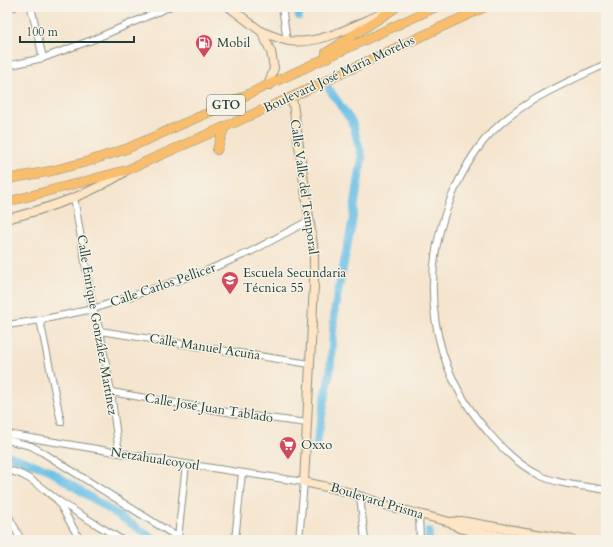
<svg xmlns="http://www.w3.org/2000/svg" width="613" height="547" viewBox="0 0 613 547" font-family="Cardo,serif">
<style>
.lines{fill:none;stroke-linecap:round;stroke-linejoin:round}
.canal{stroke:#69bfe6;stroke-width:8}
.street-casing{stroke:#8a9182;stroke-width:8}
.secondary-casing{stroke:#8a9182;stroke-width:10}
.primary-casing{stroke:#8a9182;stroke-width:10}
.street{stroke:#fff;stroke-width:6}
.secondary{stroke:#fde5c5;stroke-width:8}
.primary{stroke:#f9be6d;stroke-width:9}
.labels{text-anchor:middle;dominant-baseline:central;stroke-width:3;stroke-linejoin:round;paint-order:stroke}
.shield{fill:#f7f3e8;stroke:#60746a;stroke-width:1}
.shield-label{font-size:12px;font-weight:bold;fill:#1f3d34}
.poi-label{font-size:13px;fill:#1f3d34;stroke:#f7f3e8;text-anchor:start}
.street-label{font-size:13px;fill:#1f3d34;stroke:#f7f3e8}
</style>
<rect width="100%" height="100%" fill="#f7f3e8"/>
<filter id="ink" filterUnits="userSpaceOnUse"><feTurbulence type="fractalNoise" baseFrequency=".025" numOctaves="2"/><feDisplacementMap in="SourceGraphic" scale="8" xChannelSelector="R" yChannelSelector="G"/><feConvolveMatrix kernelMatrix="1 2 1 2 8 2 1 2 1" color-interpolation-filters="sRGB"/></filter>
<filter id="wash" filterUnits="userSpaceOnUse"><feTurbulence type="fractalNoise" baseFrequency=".012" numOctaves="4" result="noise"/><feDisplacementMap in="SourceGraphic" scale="16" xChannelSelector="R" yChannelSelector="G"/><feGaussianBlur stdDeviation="0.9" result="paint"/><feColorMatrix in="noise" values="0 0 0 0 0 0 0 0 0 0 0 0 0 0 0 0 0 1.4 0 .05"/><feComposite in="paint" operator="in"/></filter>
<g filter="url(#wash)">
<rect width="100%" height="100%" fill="#f5e5cf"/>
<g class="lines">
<g class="canal">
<path d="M297,7l2,9"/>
<path d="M316,447l14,-74 5,-66 17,-84 10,-66 -10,-35 -23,-33"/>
<path d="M7,455l40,14 109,71"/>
<path d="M429,531v9"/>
</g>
</g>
</g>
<g filter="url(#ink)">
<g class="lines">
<defs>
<g id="street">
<path d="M31,7l12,51"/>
<path d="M282,7l5,34"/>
<path d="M7,9l7,-2"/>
<path d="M606,64c-41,19 -87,38 -118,72 -16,18 -28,40 -37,62 -33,80 -21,169 37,234 15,18 32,34 53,44 20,9 44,10 65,14"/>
<path d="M7,66l36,-8 49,-18 77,-33"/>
<path d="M74,197l19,112 7,22 11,61 8,61"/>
<path d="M40,320l21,102"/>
<path d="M7,325l33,-5 53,-11 113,-38 44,-19 60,-32"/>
<path d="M100,331l210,33"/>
<path d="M111,392l134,23 62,8"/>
<path d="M7,434l179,30 118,18 -5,58"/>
<path d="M7,440l24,6 11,6 140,88"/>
<path d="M7,470c22,4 35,19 52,31 21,14 42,26 63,39"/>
<path d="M360,496l5,44"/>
<path d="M58,501l22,39"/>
<path d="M7,513l14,27"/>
<path d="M419,514l1,26"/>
<path d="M7,526l8,2"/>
<path d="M470,528l1,12"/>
<path d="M178,538l8,-74"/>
<path d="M235,540l7,-67"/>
</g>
<g id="secondary">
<path d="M229,7l33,25 9,20 3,16 -6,18"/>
<path d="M262,32c9,3 18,7 27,9 31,4 64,-15 92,-27"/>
<path d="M292,97l22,155v33l-10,197 37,8 51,17 58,15 9,6 62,12"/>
<path d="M7,219c39,-10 82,-24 116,-46"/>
<path d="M450,522l11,-1 111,19"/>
</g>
<g id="primary">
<path d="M326,53l69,-45"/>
<path d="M217,150l7,-22"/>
<path d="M7,179l44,-8 35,-9 40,-13 86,-38 224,-104"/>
<path d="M7,202l120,-32 165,-73 80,-38 113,-52"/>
</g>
</defs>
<use href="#street" class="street-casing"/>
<use href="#secondary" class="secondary-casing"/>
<use href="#primary" class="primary-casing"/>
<use href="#street" class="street"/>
<use href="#secondary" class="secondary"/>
<use href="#primary" class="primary"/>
</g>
</g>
<defs>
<symbol id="fuel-pin" viewBox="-11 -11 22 30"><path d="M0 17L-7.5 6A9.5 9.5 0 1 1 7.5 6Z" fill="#d1495b" stroke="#f7f3e8"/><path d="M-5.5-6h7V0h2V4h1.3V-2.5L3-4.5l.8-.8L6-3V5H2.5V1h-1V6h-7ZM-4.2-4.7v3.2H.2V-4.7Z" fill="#fff"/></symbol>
<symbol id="school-pin" viewBox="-11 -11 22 30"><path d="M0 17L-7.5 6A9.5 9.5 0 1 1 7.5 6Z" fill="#d1495b" stroke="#f7f3e8"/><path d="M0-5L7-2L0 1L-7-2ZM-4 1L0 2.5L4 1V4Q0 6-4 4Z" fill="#fff"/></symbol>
<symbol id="supermarket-pin" viewBox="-11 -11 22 30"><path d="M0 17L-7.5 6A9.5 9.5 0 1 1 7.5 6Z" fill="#d1495b" stroke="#f7f3e8"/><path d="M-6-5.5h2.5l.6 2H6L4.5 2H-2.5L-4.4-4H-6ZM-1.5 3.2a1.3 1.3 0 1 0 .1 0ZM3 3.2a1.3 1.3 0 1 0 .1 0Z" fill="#fff"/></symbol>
</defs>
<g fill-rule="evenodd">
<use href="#fuel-pin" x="194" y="33" width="20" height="27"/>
<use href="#school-pin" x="220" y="270" width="20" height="27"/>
<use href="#supermarket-pin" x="278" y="435" width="20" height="27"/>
</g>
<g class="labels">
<rect class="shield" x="207" y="95" width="38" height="20" rx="3"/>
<g class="shield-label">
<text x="226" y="105">GTO</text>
</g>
<g class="poi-label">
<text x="217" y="43">Mobil</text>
<text x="243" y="273">Escuela Secundaria<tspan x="243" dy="15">Técnica 55</tspan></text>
<text x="301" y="445">Oxxo</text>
</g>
<g class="street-label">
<text transform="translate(339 74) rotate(-25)">Boulevard José María Morelos</text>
<text transform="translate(304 187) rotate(82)">Calle Valle del Temporal</text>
<text transform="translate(163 285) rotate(-19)">Calle Carlos Pellicer</text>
<text transform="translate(97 325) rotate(80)">Calle Enrique González Martínez</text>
<text transform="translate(205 347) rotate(9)">Calle Manuel Acuña</text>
<text transform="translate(209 408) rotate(9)">Calle José Juan Tablado</text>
<text transform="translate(155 459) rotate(9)">Netzahualcoyotl</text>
<text transform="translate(377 501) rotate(17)">Boulevard Prisma</text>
</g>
</g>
<rect width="613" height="547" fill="none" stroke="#f7f3e8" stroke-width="24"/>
<path d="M20 36v6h114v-6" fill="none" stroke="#1f3d34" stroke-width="2"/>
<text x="26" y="36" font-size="12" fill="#1f3d34" stroke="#f7f3e8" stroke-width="3" paint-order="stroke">100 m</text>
</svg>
